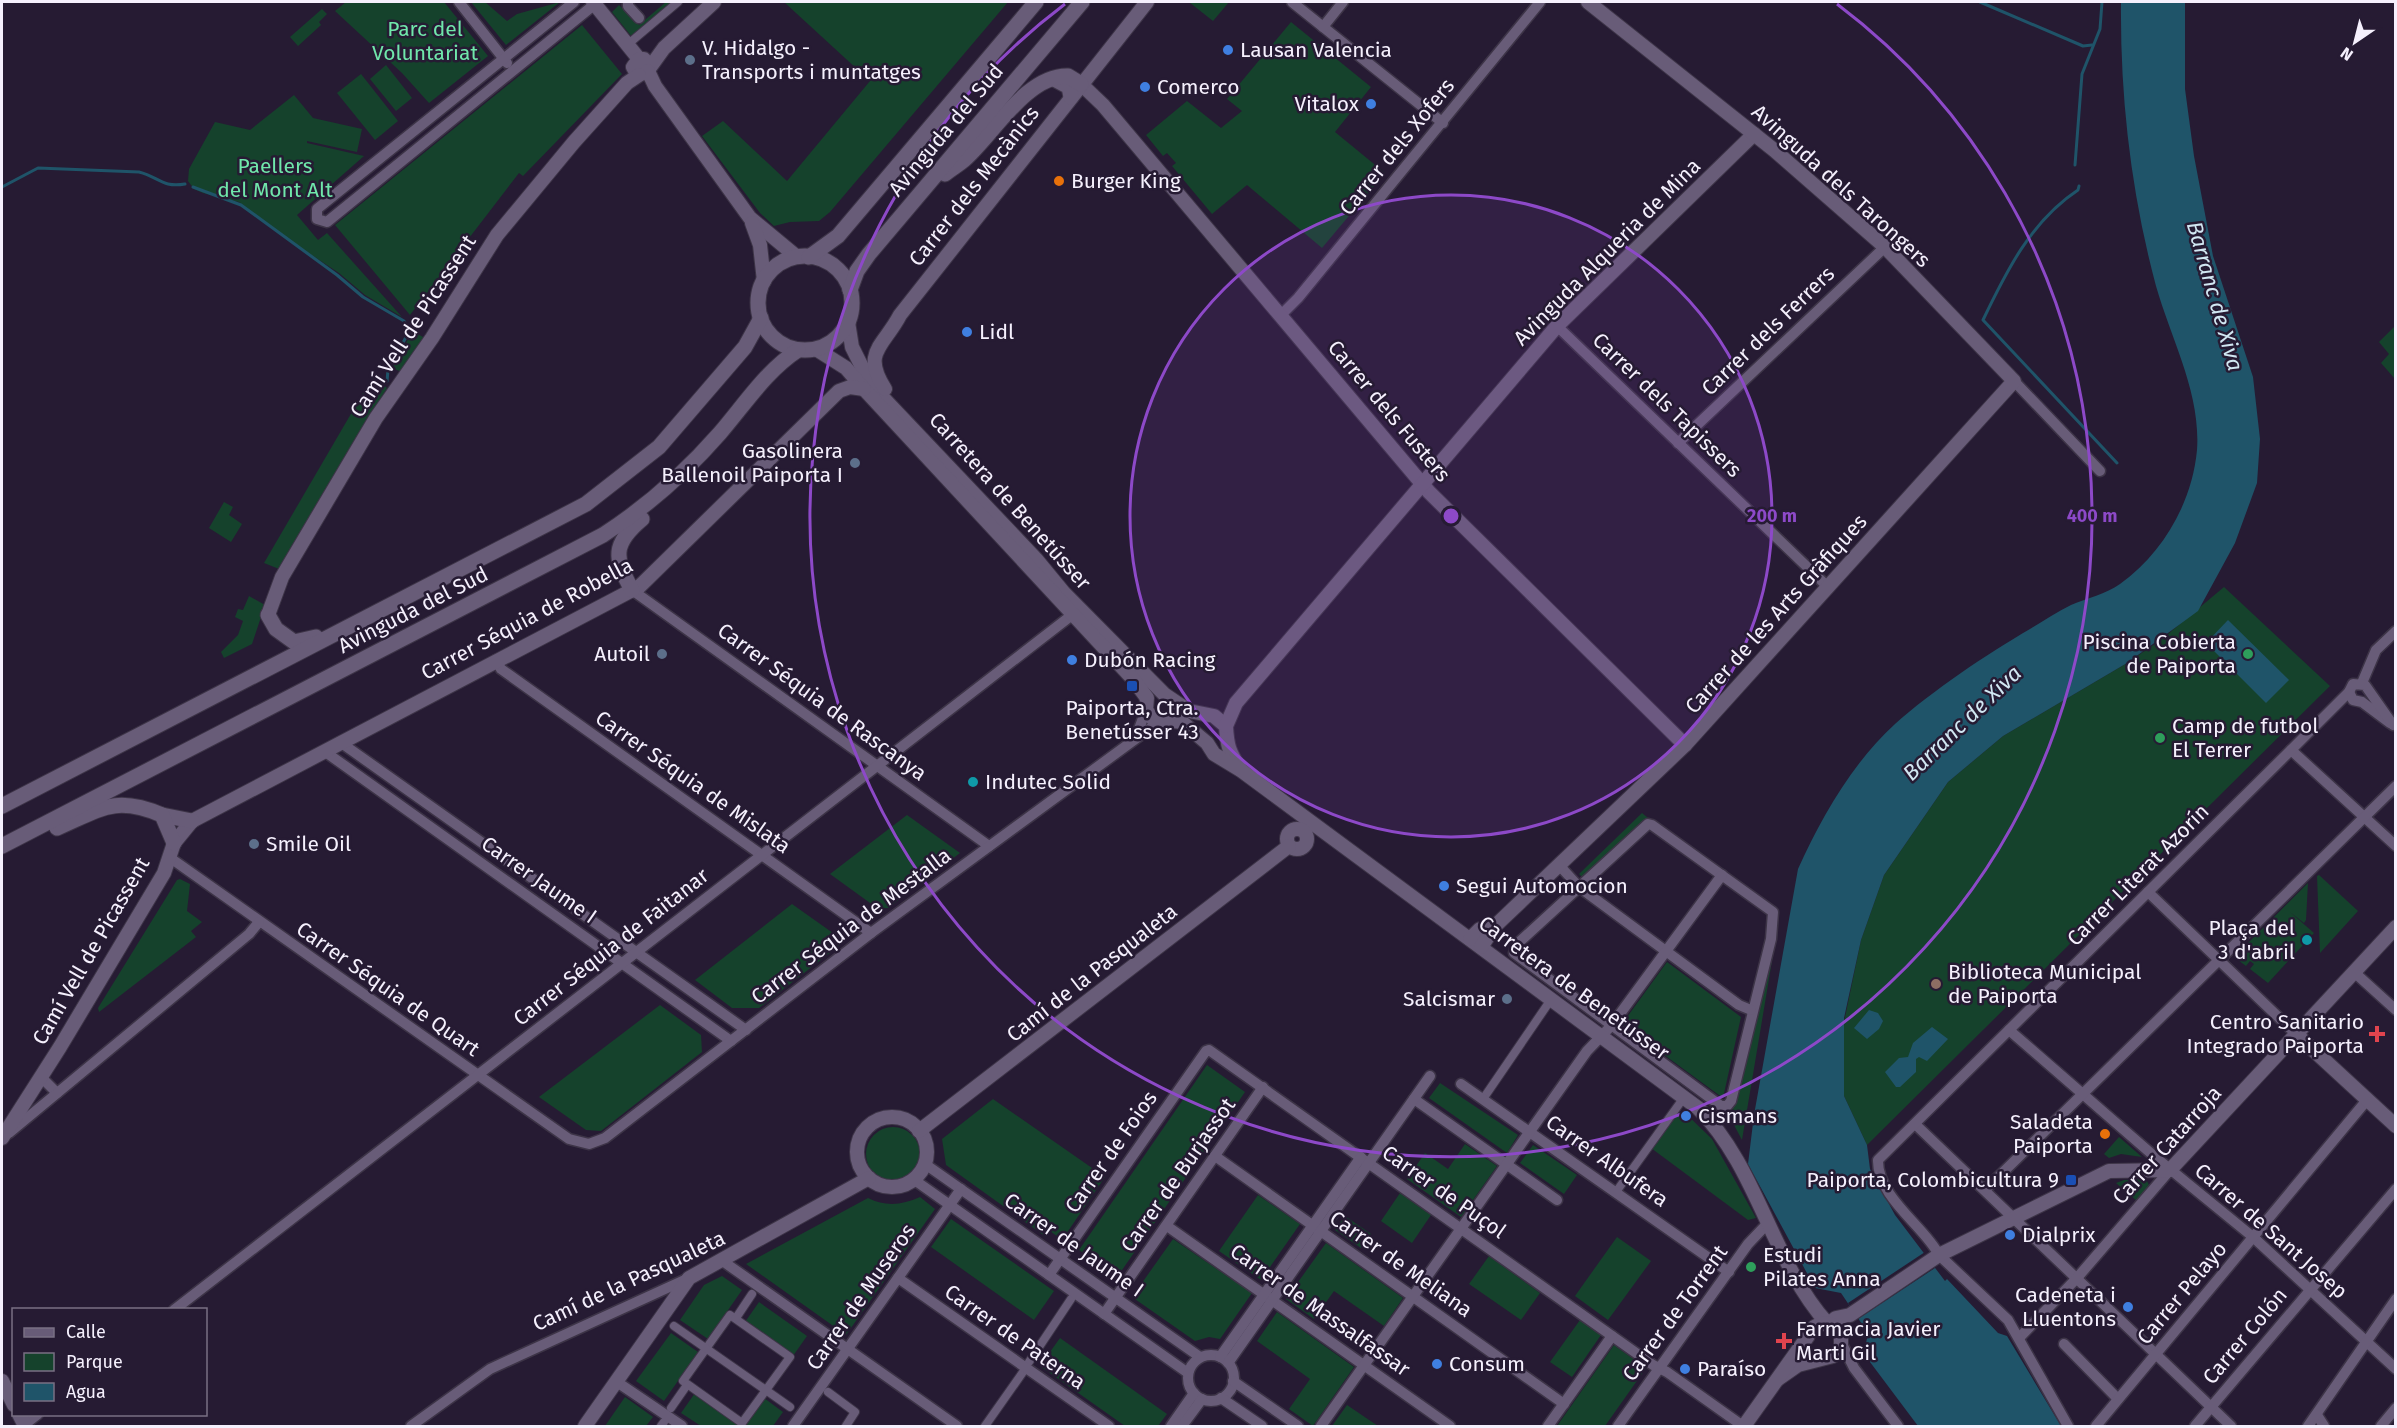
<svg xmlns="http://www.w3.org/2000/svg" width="2397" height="1428" viewBox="0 0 2397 1428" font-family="'Fira Sans',sans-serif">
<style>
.green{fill:#15422c}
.water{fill:#1f5469}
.pier{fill:#261b33}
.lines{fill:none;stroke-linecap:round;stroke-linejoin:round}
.stream{stroke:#1f5469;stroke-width:3}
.pedestrian-casing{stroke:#3d3447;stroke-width:10}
.minor-casing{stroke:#3d3447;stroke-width:13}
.tertiary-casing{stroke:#3d3447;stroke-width:16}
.secondary-casing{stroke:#3d3447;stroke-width:17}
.pedestrian{stroke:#685c78;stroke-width:8}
.minor{stroke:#685c78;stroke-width:10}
.tertiary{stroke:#685c78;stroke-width:14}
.secondary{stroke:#685c78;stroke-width:15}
.ring{fill:none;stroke:#8d49c8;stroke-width:3}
.shop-dot{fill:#3f7fe0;stroke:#261b33;stroke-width:2}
.service-dot{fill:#5c6f8a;stroke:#261b33;stroke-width:2}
.food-dot{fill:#e8710a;stroke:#261b33;stroke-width:2}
.leisure-dot{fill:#2e9e5b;stroke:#261b33;stroke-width:2}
.transit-dot{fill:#1a4fb4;stroke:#261b33;stroke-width:2}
.culture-dot{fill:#0f9aa8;stroke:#261b33;stroke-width:2}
.education-dot{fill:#8d6e63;stroke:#261b33;stroke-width:2}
.health-dot{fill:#e0444e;stroke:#261b33;stroke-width:2}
.labels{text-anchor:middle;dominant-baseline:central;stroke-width:5;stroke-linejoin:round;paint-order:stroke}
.park-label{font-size:21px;fill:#70e7ab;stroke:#261b33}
.poi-label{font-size:21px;fill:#f5f0fd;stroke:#261b33;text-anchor:start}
.street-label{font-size:21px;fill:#f5f0fd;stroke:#261b33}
.water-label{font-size:22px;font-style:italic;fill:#d1e7f2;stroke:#261b33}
.centre{fill:#8d49c8;stroke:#261b33;stroke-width:3}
.ring-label{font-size:18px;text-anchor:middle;font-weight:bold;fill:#8d49c8;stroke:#261b33;stroke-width:5;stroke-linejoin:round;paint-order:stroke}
</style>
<rect width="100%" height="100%" fill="#261b33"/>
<g class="green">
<path d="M346,2h98l44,54 -59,47 -27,-30 -67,-62z"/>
<path d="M471,2h14l22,19 10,-7 43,-12 -54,43z"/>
<path d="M666,2h7l-41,35 -20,-25 7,-7 20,20z"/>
<path d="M784,2h224l-178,210 -11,9 -29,1 -16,4 -14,-13 -58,-77 21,-15 64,60 83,-100z"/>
<path d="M1189,2h40l-16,19z"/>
<path d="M322,9l5,5 -8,8 2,3 -23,21 -8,-9z"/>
<path d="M1291,22l80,65 -36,45 50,41 -63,75 -75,-63 -35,29 -40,-48 4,-3 -9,-10 -4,3 -17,-21 41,-34 34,27 21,-17 -15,-12z"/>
<path d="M582,25l40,49 -99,102 -4,-3 -109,142 -75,-90z"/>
<path d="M386,65l26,33 -16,13 -26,-32z"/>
<path d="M361,74l37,47 -23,19 -38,-47z"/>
<path d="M294,95l19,23 49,11 -5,23 -50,-11v2l57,13 -67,59 21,25 9,-7 75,84 -37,-22 -26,-22 -61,-40 -39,-31 -36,-9 -9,-4 -6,-8 1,-12 26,-47 35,8z"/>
<path d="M2395,326v53l-14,-16 8,-9 -10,-12z"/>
<path d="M412,331l13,7 -25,33 -15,-5 6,-7 6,3z"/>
<path d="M373,376l14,12 -108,181 -15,-6z"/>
<path d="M224,502l9,5 -4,8 13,9 -11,18 -22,-14z"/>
<path d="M2224,587l106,99 -463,459 -23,-49 -1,-69 18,-87 23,-65 64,-93 55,-46 124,-73 35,-24z"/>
<path d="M249,596l16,9 -13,39 -28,14 -3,-6 17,-17 5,-14 -8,-4 3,-8 5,1z"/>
<path d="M1642,813l6,5 -66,59 -3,-3z"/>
<path d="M907,815l53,38 -72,55h-11l-47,-34z"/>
<path d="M2319,875l39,36 -38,42 -3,-77z"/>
<path d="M180,879l10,5 -3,27 15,11 -11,9 5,6 -97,75 -1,-4 79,-128z"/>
<path d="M2308,883l-2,37 -2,3 -14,-11 24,21 -46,50 -18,-14 4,-5 -4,-3 -4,5 -12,-9z"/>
<path d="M792,904l48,34v7l-81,63h-27l-37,-28z"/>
<path d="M1775,942l-2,13 -31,185 -8,-15 -13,-15h6z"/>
<path d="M1667,962l74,55 -18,81 -101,-74z"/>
<path d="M660,1005l41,30 1,17 -101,79 -15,-1 -47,-33z"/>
<path d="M1207,1065l38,27 -125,181 -5,-4 -3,4 -33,-23z"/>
<path d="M1440,1083l78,52 -11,18 -78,-55z"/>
<path d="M993,1099l112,78 -43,63 -12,-9 -4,6 -100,-72 -4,-26z"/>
<path d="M1683,1111l29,28 44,79 -8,2 -97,-72 16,-23z"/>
<circle cx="893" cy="1154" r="27"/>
<path d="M2119,1137l23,20 -21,-3 -12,4 -5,-4z"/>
<path d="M1465,1144l32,22 -36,51 -54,-38 18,-26 23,16z"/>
<path d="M1533,1145l44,30 -13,19 -44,-31z"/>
<path d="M2146,1179l4,8 -13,14 -21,-18 8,-3z"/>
<path d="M1400,1193l31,22 -19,28 -31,-22z"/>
<path d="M1258,1195l42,29 -39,56 -42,-29z"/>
<path d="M920,1197l15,12 -89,126 -100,-71 122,-66c18,9 34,7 52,-1z"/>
<path d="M1345,1216l26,18 -10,14 -26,-18z"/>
<path d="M951,1219l103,72 -20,29 -103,-73z"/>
<path d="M1617,1237l34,24 -43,59 -33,-24z"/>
<path d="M1173,1239l79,54 -32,46 -11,-2 -14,4 -63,-44z"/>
<path d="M1326,1243l77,55 -19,28 -50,-35 -20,28 -28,-20z"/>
<path d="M1489,1256l51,37 -19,27 -52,-36z"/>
<path d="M722,1276l20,14 -34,49 -28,-19 24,-35z"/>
<path d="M759,1302l48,34 -14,20 -48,-34z"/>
<path d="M1277,1312l77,55 -41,59 -24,-17 21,-30 -53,-38z"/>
<path d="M1580,1320l21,15 -29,42 -22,-15z"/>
<path d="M671,1333l27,19 -34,49 -28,-20z"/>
<path d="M1060,1338l107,76 -9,12h-33l-85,-60z"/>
<path d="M1614,1345l32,23 -41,58h-48z"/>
<path d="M695,1393l47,33h-41l-20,-13z"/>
<path d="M625,1397l28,20 -7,9h-41z"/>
<path d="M764,1398l19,14 -10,14h-29z"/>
<path d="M1347,1405l31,21h-46z"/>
</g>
<g class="water">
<path d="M2121,2h64v87l9,67 19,100 40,121 7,62 -3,44 -22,60 -37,68 -71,52 -124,73 -55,46 -64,93 -23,65 -17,78v78l23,49 3,24 25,46 50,66 2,-2 51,54 9,3 54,90h-143l-54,-72 4,-21 -27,-40 -26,-5 -67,-124 6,-49 44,-246c23,-51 55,-107 97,-145 37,-33 92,-70 135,-95 13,-8 27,-17 41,-24 16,-7 35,-11 49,-21 43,-31 72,-81 77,-134 4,-57 -26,-111 -41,-164 -25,-93 -36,-189 -35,-284z"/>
<path d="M2228,620l61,60 -23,23 -60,-60z"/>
<path d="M1869,1010l9,3 5,8 -4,8 -12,10 -13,-11z"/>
<path d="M1932,1027l16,12 -21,22 -8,-4 -3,2v13l-16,15h-4l-11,-15 14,-14 9,-1 5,-14z"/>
</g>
<path class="pier" d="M1925,1252l10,16 -77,51 -10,-16z"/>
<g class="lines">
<g class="stream">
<path d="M1980,2l103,44 9,-1"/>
<path d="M2075,165l7,-91 18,-45 2,-27"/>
<path d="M2079,186l-1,4c-47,31 -72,82 -95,130l134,143"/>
<path d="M2,187l36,-19 101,4c20,5 23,16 46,12"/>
<path d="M193,187l48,18 96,70 26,22 41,24 4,6 -2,10 -12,23"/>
<path d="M387,381l1,-11"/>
</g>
<defs>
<g id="pedestrian">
<path d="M633,40l45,-38"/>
<path d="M1483,1099l69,-101"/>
<path d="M1616,1192l69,-96"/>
<path d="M730,1315l60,42 -48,66 -59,-42z"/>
<path d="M736,1318l16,-24"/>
<path d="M674,1326l116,81"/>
<path d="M1029,1362l42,-63"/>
<path d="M828,1392l27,20 -9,14"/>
<path d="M671,1408l16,-23"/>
<path d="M661,1426l3,-4"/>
<path d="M985,1426l38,-54"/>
</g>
<g id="minor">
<path d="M459,2l48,61"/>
<path d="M574,2l-257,207v10l10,3 268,-218"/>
<path d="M628,2v4l11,12"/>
<path d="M1292,2l151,121"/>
<path d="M1323,27l20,-25"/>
<path d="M1281,315l17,-17 242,-296"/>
<path d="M1557,326l271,261"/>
<path d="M2014,381l86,90"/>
<path d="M1678,443l207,-196"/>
<path d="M632,590l357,256"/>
<path d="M496,660l5,9 370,264"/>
<path d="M2362,683l14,-33 20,-19"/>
<path d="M2349,692l4,8 9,2 28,21"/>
<path d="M1136,737l10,-27"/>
<path d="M340,742l406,288"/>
<path d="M2291,750l105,96"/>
<path d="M324,751l407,290"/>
<path d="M1648,824l4,1 121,87 -2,27 -40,162 -4,5h-6l-207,-153 2,-8z"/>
<path d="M169,857l400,282 20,5 16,-6 266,-205 289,-212"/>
<path d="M1559,865l20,22 160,118 12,5"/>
<path d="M2148,892l148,142"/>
<path d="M2354,972l42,38"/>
<path d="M2009,1030l145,126 99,81 143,132"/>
<path d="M41,1077l16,16"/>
<path d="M1461,1084l268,188"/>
<path d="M1414,1099l143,101"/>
<path d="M1915,1124l316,302"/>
<path d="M9,1133l240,-199 10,-12"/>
<path d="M1215,1156l349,248"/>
<path d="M925,1164l275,193"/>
<path d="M913,1179l275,194"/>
<path d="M1985,1190l411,-404"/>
<path d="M1167,1226l283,200"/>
<path d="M724,1262l233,164"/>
<path d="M1049,1275l157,-224 3,-1 444,315 14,7 76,54"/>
<path d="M898,1278l211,148"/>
<path d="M174,1310l898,-695"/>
<path d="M1104,1314l159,-227"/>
<path d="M2019,1338l58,-60 93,-108"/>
<path d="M1842,1344l12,24 44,58"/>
<path d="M2064,1344l54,55"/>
<circle cx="1211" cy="1378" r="23"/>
<path d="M1220,1357l141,-200"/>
<path d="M1228,1363l202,-287"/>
<path d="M1233,1381l65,45"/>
<path d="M617,1382l65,44"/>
<path d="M1221,1398l41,28"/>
<path d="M2317,1415l7,11"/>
<path d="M24,1425l14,-11"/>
<path d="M411,1426l79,-57 199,-91"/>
<path d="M793,1426l168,-237"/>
<path d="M1171,1426l23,-33"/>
<path d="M1182,1426l20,-27"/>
<path d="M1321,1426l266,-375 24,-25 111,-151"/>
<path d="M1548,1426l64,-90"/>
<path d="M1618,1426l130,-182 19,-20"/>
<path d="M2068,1426l-60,-106 -69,-65c-14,-28 -62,-58 -61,-95l413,-410 58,-58 4,-8 12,1 28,40"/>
<path d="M2096,1426l271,-326"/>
<path d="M2195,1426l201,-237"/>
<path d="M2308,1426l88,-127"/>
<path d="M2381,1426l15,-18"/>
</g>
<g id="tertiary">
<path d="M593,2l46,57"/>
<path d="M649,66l-5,-7h-5l-6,8 4,7 9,-1 18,-25 50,-46"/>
<path d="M648,71l7,15 95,132 47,39"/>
<path d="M1081,84l22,21 326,387 256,253"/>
<path d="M752,223l8,22 4,36"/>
<path d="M848,322l4,25 19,38 165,174 28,34 100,101 25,17 25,5 12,10c1,20 3,26 15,44"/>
<path d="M816,349l30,19 18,21 269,290 14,19 -1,12 7,9 29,3 25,21 7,11 28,17 456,337c60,60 73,152 129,215"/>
<path d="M885,389c-24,-37 -1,-43 15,-74l247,-313"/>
<path d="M268,615l14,-38 94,-159 56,-80 65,-103 77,-93 53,-59 12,-8"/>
<path d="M1226,726l10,-23 321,-377 197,-192"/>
<circle cx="1297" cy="839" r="10"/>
<path d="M1470,939l10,-10 15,-3"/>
<path d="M1481,947l14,-21 190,-181 329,-364 -129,-134 -111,-97 -186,-148"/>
<path d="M2296,1034l100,92"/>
<circle cx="892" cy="1152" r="35"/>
<path d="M919,1131l370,-285"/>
<path d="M2,1138l58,-91 104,-174 10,-30 18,-22 448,-235 199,-195 11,-4 14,2"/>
<path d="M1830,1323l6,-5 14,-3 89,-60 170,-84 61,-1 226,-243"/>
<path d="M1778,1379l20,-14 35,-9 8,-7v-17c-8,-10 -19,-12 -29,-3"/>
<path d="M2,1381l12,24"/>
<path d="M19,1414l6,12"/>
<path d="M585,1426l104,-148 180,-100"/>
<path d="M1744,1426l64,-90"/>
</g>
<g id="secondary">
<path d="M1054,79l15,8 2,10"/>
<path d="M945,174c6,-5 13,-9 19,-14 29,-25 62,-85 104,-84l13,8"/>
<circle cx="805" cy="303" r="47"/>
<path d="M809,257l29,-21 198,-234"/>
<path d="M850,290l7,-19 12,-17 213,-252"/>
<path d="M632,590c-18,-32 -20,-46 10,-71"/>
<path d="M268,615l8,14 18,13 22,-5"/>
<path d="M2,806l584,-302 73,-57 86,-100 16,-29"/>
<path d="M162,815l30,6"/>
<path d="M57,828c44,-19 58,-33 105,-13l12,28"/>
<path d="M2,846l601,-311c45,-29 82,-62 117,-102 25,-29 46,-62 78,-83"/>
</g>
</defs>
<use href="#pedestrian" class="pedestrian-casing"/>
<use href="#minor" class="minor-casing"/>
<use href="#tertiary" class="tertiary-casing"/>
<use href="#secondary" class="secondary-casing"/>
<use href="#pedestrian" class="pedestrian"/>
<use href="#minor" class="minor"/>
<use href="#tertiary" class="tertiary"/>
<use href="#secondary" class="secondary"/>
</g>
<circle cx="1451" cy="516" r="321" fill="#8d49c8" fill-opacity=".12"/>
<g class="ring">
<circle cx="1451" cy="516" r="321"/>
<path d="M1837 4A641 641 0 1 1 1065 4"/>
</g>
<g class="shop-dot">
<circle cx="1228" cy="50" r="6"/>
<circle cx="1145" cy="87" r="6"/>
<circle cx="1371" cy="104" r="6"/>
<circle cx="967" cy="332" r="6"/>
<circle cx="1072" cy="660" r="6"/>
<circle cx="1444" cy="886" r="6"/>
<circle cx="1686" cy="1116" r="6"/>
<circle cx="2010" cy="1235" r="6"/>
<circle cx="2128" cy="1307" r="6"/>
<circle cx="1437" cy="1364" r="6"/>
<circle cx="1685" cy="1369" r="6"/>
</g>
<g class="service-dot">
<circle cx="690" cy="60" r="6"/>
<circle cx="855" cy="463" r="6"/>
<circle cx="662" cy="654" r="6"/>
<circle cx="254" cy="844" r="6"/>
<circle cx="1507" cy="999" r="6"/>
</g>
<g class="food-dot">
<circle cx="1059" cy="181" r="6"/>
<circle cx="2105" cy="1134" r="6"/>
</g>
<g class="leisure-dot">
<circle cx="2248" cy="654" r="6"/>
<circle cx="2160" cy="738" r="6"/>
<circle cx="1751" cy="1267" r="6"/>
</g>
<g class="transit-dot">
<rect x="1126" y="680" width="12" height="12" rx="3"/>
<rect x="2065" y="1174" width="12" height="12" rx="3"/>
</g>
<g class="culture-dot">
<circle cx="973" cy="782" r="6"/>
<circle cx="2307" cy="940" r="6"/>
</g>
<circle class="education-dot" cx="1936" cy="984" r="6"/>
<g class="health-dot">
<path d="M2374 1025h6v6h6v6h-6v6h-6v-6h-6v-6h6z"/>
<path d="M1781 1332h6v6h6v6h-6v6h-6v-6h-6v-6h6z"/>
</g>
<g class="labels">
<g class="park-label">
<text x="425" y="29">Parc del<tspan x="425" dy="24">Voluntariat</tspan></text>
<text x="275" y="166">Paellers<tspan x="275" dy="24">del Mont Alt</tspan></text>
</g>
<g class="poi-label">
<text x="702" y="48">V. Hidalgo -<tspan x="702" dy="24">Transports i muntatges</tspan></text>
<text x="1240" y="50">Lausan Valencia</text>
<text x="1157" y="87">Comerco</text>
<text x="1359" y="104" text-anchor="end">Vitalox</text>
<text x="1071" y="181">Burger King</text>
<text x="979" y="332">Lidl</text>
<text x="843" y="451" text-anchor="end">Gasolinera<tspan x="843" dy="24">Ballenoil Paiporta I</tspan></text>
<text x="2236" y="642" text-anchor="end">Piscina Cobierta<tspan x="2236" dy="24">de Paiporta</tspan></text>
<text x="650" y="654" text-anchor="end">Autoil</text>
<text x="1084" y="660">Dubón Racing</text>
<text x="1132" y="708" text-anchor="middle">Paiporta, Ctra.<tspan x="1132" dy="24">Benetússer 43</tspan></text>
<text x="2172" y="726">Camp de futbol<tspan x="2172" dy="24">El Terrer</tspan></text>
<text x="985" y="782">Indutec Solid</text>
<text x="266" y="844">Smile Oil</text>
<text x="1456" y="886">Segui Automocion</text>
<text x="2295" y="928" text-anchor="end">Plaça del<tspan x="2295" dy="24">3 d'abril</tspan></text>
<text x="1948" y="972">Biblioteca Municipal<tspan x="1948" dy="24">de Paiporta</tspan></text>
<text x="1495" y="999" text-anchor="end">Salcismar</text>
<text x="2364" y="1022" text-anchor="end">Centro Sanitario<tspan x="2364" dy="24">Integrado Paiporta</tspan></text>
<text x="1698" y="1116">Cismans</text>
<text x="2093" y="1122" text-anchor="end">Saladeta<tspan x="2093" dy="24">Paiporta</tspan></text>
<text x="2059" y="1180" text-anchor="end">Paiporta, Colombicultura 9</text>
<text x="2022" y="1235">Dialprix</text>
<text x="1763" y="1255">Estudi<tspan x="1763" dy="24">Pilates Anna</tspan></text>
<text x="2116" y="1295" text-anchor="end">Cadeneta i<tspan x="2116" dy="24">Lluentons</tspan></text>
<text x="1796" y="1329">Farmacia Javier<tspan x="1796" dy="24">Marti Gil</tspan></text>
<text x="1449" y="1364">Consum</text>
<text x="1697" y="1369">Paraíso</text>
</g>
<g class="street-label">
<text transform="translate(946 130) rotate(-50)">Avinguda del Sud</text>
<text transform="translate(1397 147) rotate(-51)">Carrer dels Xofers</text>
<text transform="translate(974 186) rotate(-52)">Carrer dels Mecànics</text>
<text transform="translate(1841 186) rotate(42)">Avinguda dels Tarongers</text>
<text transform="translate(1607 252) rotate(-45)">Avinguda Alqueria de Mina</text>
<text transform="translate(413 326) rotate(-57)">Camí Vell de Picassent</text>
<text transform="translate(1768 331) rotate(-44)">Carrer dels Ferrers</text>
<text transform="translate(1667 405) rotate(44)">Carrer dels Tapissers</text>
<text transform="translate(1389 411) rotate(50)">Carrer dels Fusters</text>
<text transform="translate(1010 501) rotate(48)">Carretera de Benetússer</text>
<text transform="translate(413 610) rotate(-27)">Avinguda del Sud</text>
<text transform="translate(1776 614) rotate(-48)">Carrer de les Arts Gràfiques</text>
<text transform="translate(527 619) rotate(-28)">Carrer Séquia de Robella</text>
<text transform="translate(822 702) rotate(36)">Carrer Séquia de Rascanya</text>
<text transform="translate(693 782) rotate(35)">Carrer Séquia de Mislata</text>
<text transform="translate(2138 875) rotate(-45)">Carrer Literat Azorín</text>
<text transform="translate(539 880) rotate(35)">Carrer Jaume I</text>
<text transform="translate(851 926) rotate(-37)">Carrer Séquia de Mestalla</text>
<text transform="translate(611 947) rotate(-38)">Carrer Séquia de Faitanar</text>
<text transform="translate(91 951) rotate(-60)">Camí Vell de Picassent</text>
<text transform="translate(1092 973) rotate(-38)">Camí de la Pasqualeta</text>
<text transform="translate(1574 988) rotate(36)">Carretera de Benetússer</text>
<text transform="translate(388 989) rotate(35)">Carrer Séquia de Quart</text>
<text transform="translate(2167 1145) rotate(-48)">Carrer Catarroja</text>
<text transform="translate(1111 1152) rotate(-55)">Carrer de Foios</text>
<text transform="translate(1607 1161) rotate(35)">Carrer Albufera</text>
<text transform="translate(1178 1175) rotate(-55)">Carrer de Burjassot</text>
<text transform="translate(1444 1192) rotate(35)">Carrer de Puçol</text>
<text transform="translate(2271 1231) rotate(41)">Carrer de Sant Josep</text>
<text transform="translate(1074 1245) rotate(35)">Carrer de Jaume I</text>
<text transform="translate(1401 1264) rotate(35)">Carrer de Meliana</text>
<text transform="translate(629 1281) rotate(-25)">Camí de la Pasqualeta</text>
<text transform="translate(2182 1293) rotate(-50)">Carrer Pelayo</text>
<text transform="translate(861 1297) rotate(-55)">Carrer de Museros</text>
<text transform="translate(1320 1310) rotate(35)">Carrer de Massalfassar</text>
<text transform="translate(1675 1313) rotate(-54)">Carrer de Torrent</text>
<text transform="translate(2245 1336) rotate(-50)">Carrer Colón</text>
<text transform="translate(1015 1337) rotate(35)">Carrer de Paterna</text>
</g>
<g class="water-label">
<text transform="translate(2215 296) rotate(74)">Barranc de Xiva</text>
<text transform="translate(1962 723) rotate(-44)">Barranc de Xiva</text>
</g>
</g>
<circle cx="1451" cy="516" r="9" class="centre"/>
<g class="ring-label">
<text x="1772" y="522">200 m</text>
<text x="2092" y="522">400 m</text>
</g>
<rect width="2397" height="1428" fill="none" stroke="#f5f0fd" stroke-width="6"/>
<rect x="12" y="1308" width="195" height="108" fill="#261b33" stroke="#797084" stroke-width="1.5"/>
<rect x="24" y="1328" width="30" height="9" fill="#685c78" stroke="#797084" stroke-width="1.5"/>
<text x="66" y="1338" font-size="18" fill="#f5f0fd">Calle</text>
<rect x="24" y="1353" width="30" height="18" fill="#15422c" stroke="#797084" stroke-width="1.5"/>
<text x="66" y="1368" font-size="18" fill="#f5f0fd">Parque</text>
<rect x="24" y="1383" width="30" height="18" fill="#1f5469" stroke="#797084" stroke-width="1.5"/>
<text x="66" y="1398" font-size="18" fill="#f5f0fd">Agua</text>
<g transform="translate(2355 42) rotate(215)" stroke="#261b33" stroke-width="4.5" paint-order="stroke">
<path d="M0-4.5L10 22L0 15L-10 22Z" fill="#f5f0fd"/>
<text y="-9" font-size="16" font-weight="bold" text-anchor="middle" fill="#f5f0fd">N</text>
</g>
</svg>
